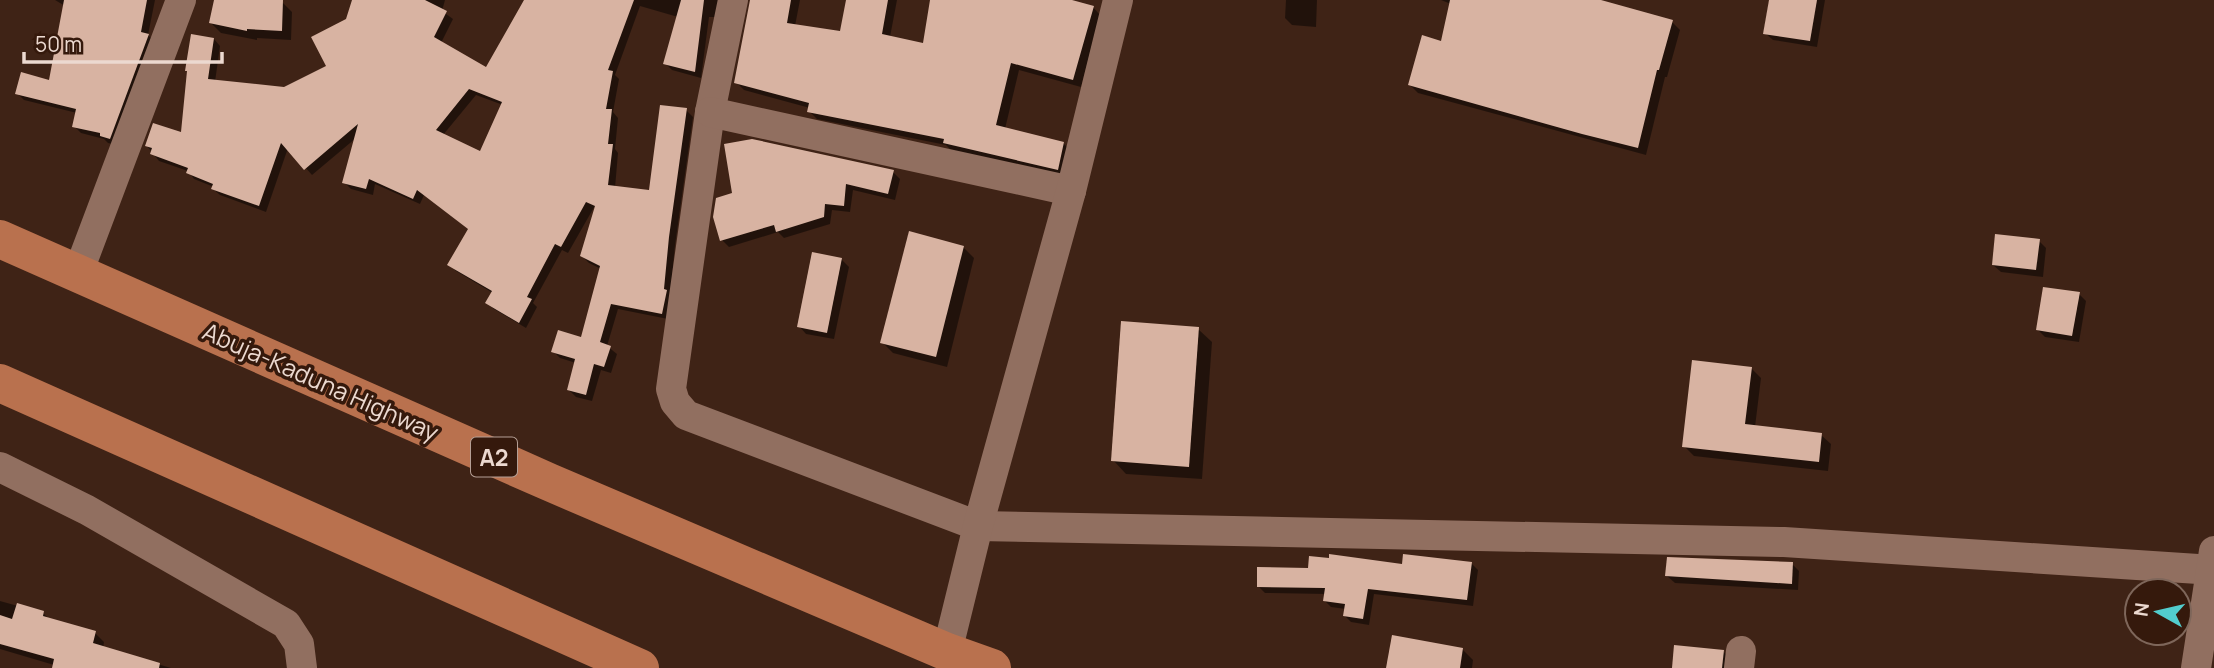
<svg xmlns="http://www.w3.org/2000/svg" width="2214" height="668" viewBox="0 0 2214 668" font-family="Manrope,sans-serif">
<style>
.shadow{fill:#0007;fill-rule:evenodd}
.building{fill:#d8b3a2;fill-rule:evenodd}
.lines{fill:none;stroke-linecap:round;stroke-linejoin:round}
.minor{stroke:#916f60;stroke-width:30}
.highway{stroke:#b9714e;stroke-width:38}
.labels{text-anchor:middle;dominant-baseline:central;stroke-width:7;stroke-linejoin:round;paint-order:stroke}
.shield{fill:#35190c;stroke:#b59f95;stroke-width:2}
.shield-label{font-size:23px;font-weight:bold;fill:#ecd9d0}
.street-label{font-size:24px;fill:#ecd9d0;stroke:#35190c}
</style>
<rect width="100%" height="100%" fill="#3f2316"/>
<g class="shadow">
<path d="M55,0h100l-7,35 7,8 -38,102 -9,-2 -4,-4 -23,-6 -7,-7 3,-13 -53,-13 -7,-7 33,-11 15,-76z"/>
<path d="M216,0l66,2 10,10 -1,28 -34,-2v2l-36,-7 -10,-10z"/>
<path d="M354,0h91l-3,11 11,8 -12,24 46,26 39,-69h195l-4,17h-8l-8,61 -29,-8 -7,-7 13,-46 -38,-11 -25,69 4,4 -6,33 5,6 -3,31 3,4 -3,35 35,4 36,-82 7,7 -18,128 -7,74 -50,-10 -11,37 10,8 -6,19 -10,-3 -9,31 -16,-4 -7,-7 7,-27 -16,-5 -7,-7 30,-12 18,-70 -12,-6 -7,-7 15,-54 -29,51 -6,-3 -29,53 4,4 -11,21 -32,-19 -7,-6 6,-10 -37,-22 -7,-7 21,-34 -46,-35 -4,9 -45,-20 -2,11 -22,-6 -7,-7 12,-44 -44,37 -24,-27 -22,64 -46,-17 -7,-6 1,-2 -20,-8 -6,-8 -29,-10 -12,-15 35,-11 32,-96 6,7 -5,36 69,7 44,-22zM476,95l27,10 -23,48 -37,-18z"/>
<path d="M751,0h49l-5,26 46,7 6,-33h50l-7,37 35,8 7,-45h134l27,7 7,8 -19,72 -62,-17 -14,59 58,14 8,8 -6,26 -113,-26 -6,-6 -129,-26 -8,-8 1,-3 -66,-18 -8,-8z"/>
<path d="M1286,0h31l-1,27 -24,-2 -7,-7z"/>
<path d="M1441,0h154l77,22 8,8 -13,47h-2l-19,78 -228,-62 -8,-8 32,-42 9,-39z"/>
<path d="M1770,0h55l-8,47 -44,-7 -8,-7z"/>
<path d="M893,172l7,7 -5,21 -42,-10 -3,22 -18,-2 -2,14 -46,14 -6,-6 -49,15 -7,-7 -7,-23z"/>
<path d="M2039,241l7,7 -3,29 -42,-5 -8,-7z"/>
<path d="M963,247l11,11 -27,109 -54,-14 -11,-11z"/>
<path d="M841,259l8,8 -15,72 -28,-5 -7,-8z"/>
<path d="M2079,294l7,7 -7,41 -34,-5 -7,-7z"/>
<path d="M1198,329l14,13 -10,137 -76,-5 -13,-14z"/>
<path d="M1751,368l10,10 -6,49 66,8 10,9 -3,27 -134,-15 -10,-10z"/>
<path d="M1471,563l7,7 -5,36 -99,-12 -5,31 -18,-3 -6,-6 1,-7 -15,-2 -6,-6 1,-7 -61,-1 -6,-6 145,-21z"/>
<path d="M1792,564l7,7 -1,19 -123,-7 -8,-7z"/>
<path d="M0,601l43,12 8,8 44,12 9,9 -1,6 68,20h-113l-4,-3 -54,-16z"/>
<path d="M1462,649l11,11 -1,8h-84z"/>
<path d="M1723,651l10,11v6h-59z"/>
</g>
<g class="building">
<path d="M64,0h83l-6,32 8,2 -39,105 -10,-3v-3l-28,-6 4,-18 -61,-15 6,-22 28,8z"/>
<path d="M214,0h69l-1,31 -35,-2v2l-38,-8z"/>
<path d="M352,0h73l22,11 -13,26 52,30 38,-67h110l-26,70 5,1 -7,38h6l-4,35h5l-5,41 41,5 11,-85 27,3 -18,129 -5,52 3,1 -5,24 -51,-10 -11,38 11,4 -7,21 -10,-3 -8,31 -19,-5 8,-31 -24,-7 7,-22 23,7 19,-71 -20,-10 15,-50 -9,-4 -25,45 -6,-3 -28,53 5,2 -13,24 -34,-20 7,-12 -45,-26 21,-36 -51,-39 -4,9 -44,-20 -3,10 -24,-6 16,-59 -54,46 -23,-27 -22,63 -48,-17 2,-5 -27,-11 2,-5 -38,-14 2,-6 -7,-2 8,-23 28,9 6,-61h-2l6,-37 23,4 -6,41 76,8 42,-21 -15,-29 35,-18zM469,89l33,13 -22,49 -44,-21z"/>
<path d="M681,0h23l-9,72 -32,-8z"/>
<path d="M750,0h41l-4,23 53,8 6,-31h42l-6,34 41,9 7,-43h142l22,6 -21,74 -62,-17 -15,62 68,17 -6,28 -115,-27 1,-4 -137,-27 2,-9 -75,-20z"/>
<path d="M1450,0h151l72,20 -14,50h-2l-19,78 -56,-14 -174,-49 14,-50 19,6z"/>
<path d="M1769,0h48l-7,41 -47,-7z"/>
<path d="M752,139l142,31 -6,24 -42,-10 -2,22 -19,-2 -1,13 -48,15 -2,-7 -54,16 -7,-24 3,-19 16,-5 -8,-49z"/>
<path d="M909,231l55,15 -28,111 -56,-14z"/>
<path d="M1995,234l45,5 -4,31 -44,-5z"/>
<path d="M812,252l30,6 -15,75 -30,-6z"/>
<path d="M2043,287l37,5 -8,44 -36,-6z"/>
<path d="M1121,321l78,6 -10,140 -78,-6z"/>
<path d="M1692,360l60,7 -7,57 77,9 -3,29 -137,-15z"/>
<path d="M1329,554l73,10 1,-10 69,8 -5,38 -99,-11 -5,30 -20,-3 2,-12 -22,-3 2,-13 -68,-1v-20l51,1 1,-12 20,2z"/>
<path d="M1667,557l126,5 -1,22 -127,-8z"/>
<path d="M17,603l27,8 -1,5 53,15 -3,12 67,20 -1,5h-107l2,-9 -54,-15v-29l12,4z"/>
<path d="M1392,635l71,13 -3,20h-74z"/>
<path d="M1674,645l50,5 -2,18h-50z"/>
</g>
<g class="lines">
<g class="minor">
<path d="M733,0l-23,112 -39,277 4,13 11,13 292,111 806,16 430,28"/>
<path d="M710,112l361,79"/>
<path d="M78,273l103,-273"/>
<path d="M0,467l87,43 199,114 13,20 3,24"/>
<path d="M947,652l31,-126 93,-335 47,-191"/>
<path d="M1739,668l2,-17"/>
<path d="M2196,668l18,-117"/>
</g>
<g class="highway">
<path d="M0,239l549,243 398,170 45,16"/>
<path d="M0,383l640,285"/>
</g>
</g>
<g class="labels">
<rect class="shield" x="471" y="437.5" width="46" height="39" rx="5"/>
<g class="shield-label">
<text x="494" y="457">A2</text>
</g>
<g class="street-label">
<text transform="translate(321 381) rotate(24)">Abuja-Kaduna Highway</text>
</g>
</g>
<g transform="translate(2158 612) rotate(278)"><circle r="33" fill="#35190c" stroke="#7e665a" stroke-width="2"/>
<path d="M0-5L12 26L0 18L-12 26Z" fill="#52cdce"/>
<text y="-10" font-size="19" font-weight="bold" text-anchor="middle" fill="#ecd9d0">N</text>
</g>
<path d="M24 52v10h198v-10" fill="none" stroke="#ecd9d0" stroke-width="3.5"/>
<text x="35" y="52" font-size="21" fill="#ecd9d0" stroke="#35190c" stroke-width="5" paint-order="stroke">50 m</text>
</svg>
